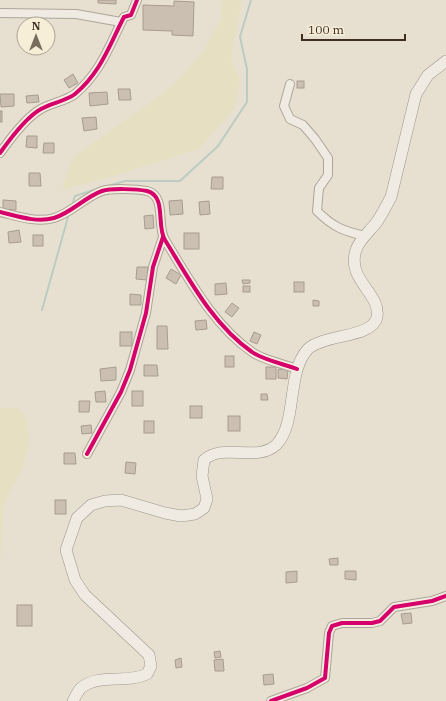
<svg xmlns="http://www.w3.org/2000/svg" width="446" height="701" viewBox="0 0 446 701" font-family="'IBM Plex Serif',serif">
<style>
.farmland{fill:#e6dfc2}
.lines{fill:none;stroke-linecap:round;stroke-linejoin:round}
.stream{stroke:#bcccc2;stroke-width:2}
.building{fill:#cbbfb2;stroke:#a89c90}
.minor-casing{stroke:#ada599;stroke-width:10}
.secondary-casing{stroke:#9c958a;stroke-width:12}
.minor{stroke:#efebe3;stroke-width:8}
.secondary{stroke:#efebe3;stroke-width:11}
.cycleway-casing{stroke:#f7eed8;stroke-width:6}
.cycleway{stroke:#d6006c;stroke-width:4}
</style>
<rect width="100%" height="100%" fill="#e7e0d1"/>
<g class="farmland">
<path d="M222,0h20l-11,58 9,22 -5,28 -36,41 -82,26 -55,15 10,-32 98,-70 34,-37 17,-33z"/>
<path d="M4,408h13l6,4 5,12 1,19 -7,27 -14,25 -4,12 -4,60v-158z"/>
</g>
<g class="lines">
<g class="stream">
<path d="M108,186l17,-5h55l38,-35 29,-44v-33l-7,-32 11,-37"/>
<path d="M73,202l2,-6 19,-6"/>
<path d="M42,310l26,-93"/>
</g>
</g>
<g class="building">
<path d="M98,0h18v4l-18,-1z"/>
<path d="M174,1l20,1 -1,34 -21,-1v-4l-29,-1v-25l31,1z"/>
<path d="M73,74l5,9 -9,5 -5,-8z"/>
<rect x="297" y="81" width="7" height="7"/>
<path d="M118,89h12l1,11h-12z"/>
<path d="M107,92l1,12 -18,2 -1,-13z"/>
<path d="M0,94h14v12l-13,1z"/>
<path d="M38,95l1,7 -12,1 -1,-7z"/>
<rect x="0" y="111" width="2" height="11"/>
<path d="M96,117l1,12 -13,2 -2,-13z"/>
<path d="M27,136h10v12l-11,-1z"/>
<path d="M44,143h10v10h-11z"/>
<path d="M29,173h11l1,13h-12z"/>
<path d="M212,177h11v12h-12z"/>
<path d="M3,200l13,1v9l-13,-1z"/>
<path d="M182,200l1,14 -13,1 -1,-14z"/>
<path d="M209,201l1,13 -10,1 -1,-13z"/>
<path d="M153,215l1,13 -9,1 -1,-13z"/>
<path d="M19,230l2,12 -12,1 -1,-11z"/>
<rect x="184" y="233" width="15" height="16"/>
<rect x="33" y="235" width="10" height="11"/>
<path d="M137,267h11l-1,13 -11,-1z"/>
<path d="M171,269l10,6 -5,9 -10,-6z"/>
<path d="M242,280h8v3l-7,1z"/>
<rect x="294" y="282" width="10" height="10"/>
<path d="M226,283l1,11 -12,1v-11z"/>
<rect x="243" y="286" width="7" height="6"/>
<path d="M130,294l11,1v10h-11z"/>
<path d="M313,300l6,1v5h-6z"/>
<path d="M232,303l7,5 -7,9 -7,-5z"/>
<path d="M206,320l1,9 -11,1 -1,-9z"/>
<path d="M157,326h10l1,23h-11z"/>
<rect x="120" y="332" width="12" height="14"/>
<path d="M254,332l7,3 -4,9 -7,-3z"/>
<rect x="225" y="356" width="9" height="11"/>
<path d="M144,365h13l1,11h-14z"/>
<path d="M116,367v13l-15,1 -1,-12z"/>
<rect x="266" y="367" width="10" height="12"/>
<path d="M278,369l10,1 -1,9 -9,-1z"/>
<path d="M105,391l1,11h-10l-1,-10z"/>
<rect x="132" y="391" width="11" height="15"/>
<path d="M261,394h6l1,6h-7z"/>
<path d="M79,401h11l-1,11h-10z"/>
<rect x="190" y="406" width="12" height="12"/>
<rect x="228" y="416" width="12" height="15"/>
<rect x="144" y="421" width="10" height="12"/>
<path d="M91,425l1,8 -10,1 -1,-8z"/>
<path d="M64,453h11l1,11h-12z"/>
<path d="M126,462l10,1 -1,11 -10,-1z"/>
<rect x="55" y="500" width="11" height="14"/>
<path d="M338,558v7h-8l-1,-6z"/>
<path d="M297,571v11l-11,1v-11z"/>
<path d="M345,571h11v9l-11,-1z"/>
<rect x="17" y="605" width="15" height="21"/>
<path d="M411,613l1,10 -9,1 -2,-10z"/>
<path d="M220,651l1,6 -6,1 -1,-6z"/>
<path d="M181,658l1,9 -6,1 -1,-8z"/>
<path d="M223,659l1,12h-9l-1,-11z"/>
<path d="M273,674l1,10 -10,1 -1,-10z"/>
</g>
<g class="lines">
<defs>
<g id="minor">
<path d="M0,13l76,1 45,8"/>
<path d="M290,84l-6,22 6,13 13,6 12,14 13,19v17l-9,13 -2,23c16,16 26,20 48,25"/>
<path d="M0,153c10,-14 26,-36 41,-44 10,-6 25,-8 34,-15 26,-22 34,-48 49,-77l7,-2 6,-15"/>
<path d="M0,212c17,4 36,11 54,6 17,-5 31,-21 48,-27 9,-3 35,-2 45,0 20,5 9,35 18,49 24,39 48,85 87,112 11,8 32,12 45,17"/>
<path d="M87,454l34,-62 9,-22 16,-57 7,-46 10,-30"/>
<path d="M271,701l36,-13 18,-10 4,-45 3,-7 10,-3h30l8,-2 14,-14 38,-6 14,-5"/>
</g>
<path id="secondary" d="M73,701c2,-4 5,-10 8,-13 18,-15 46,-4 66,-14l4,-8 -2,-11 -64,-60 -10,-15 -9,-30 11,-32 14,-13 14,-4 16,-1 44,13 16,3 14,-2 9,-6 3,-9 -5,-23 2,-16c20,-18 52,3 72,-15 22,-22 10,-73 32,-96 16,-15 65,-11 69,-32 4,-24 -31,-37 -21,-67 3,-10 13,-18 20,-27 6,-8 10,-17 15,-26l25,-103 12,-19 18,-14"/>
</defs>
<use href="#minor" class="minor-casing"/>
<use href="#secondary" class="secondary-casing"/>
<use href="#minor" class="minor"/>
<use href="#secondary" class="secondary"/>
<defs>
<g id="cycleway">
<path d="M0,153c10,-14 26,-36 41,-44 10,-6 25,-8 34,-15 26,-22 34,-48 49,-77l7,-2 6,-15"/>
<path d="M0,212c17,4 36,11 54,6 17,-5 31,-21 48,-27 9,-3 35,-2 45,0 20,5 9,35 18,49 24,39 48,85 87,112 11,8 32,12 45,17"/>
<path d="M87,454l34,-62 9,-22 16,-57 7,-46 10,-30"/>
<path d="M271,701l36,-13 18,-10 4,-45 3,-7 10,-3h30l8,-2 14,-14 38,-6 14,-5"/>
</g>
</defs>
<use href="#cycleway" class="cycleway-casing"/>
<use href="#cycleway" class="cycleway"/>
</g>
<g transform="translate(36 36)"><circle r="19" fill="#f7eed8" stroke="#ada18e"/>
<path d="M0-3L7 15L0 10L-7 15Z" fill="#786c5e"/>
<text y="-6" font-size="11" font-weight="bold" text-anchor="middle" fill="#3d2e20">N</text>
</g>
<path d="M302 34v6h103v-6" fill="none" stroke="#3d2e20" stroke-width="2"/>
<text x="308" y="34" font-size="12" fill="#3d2e20" stroke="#f7eed8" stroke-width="3" paint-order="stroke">100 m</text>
</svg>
